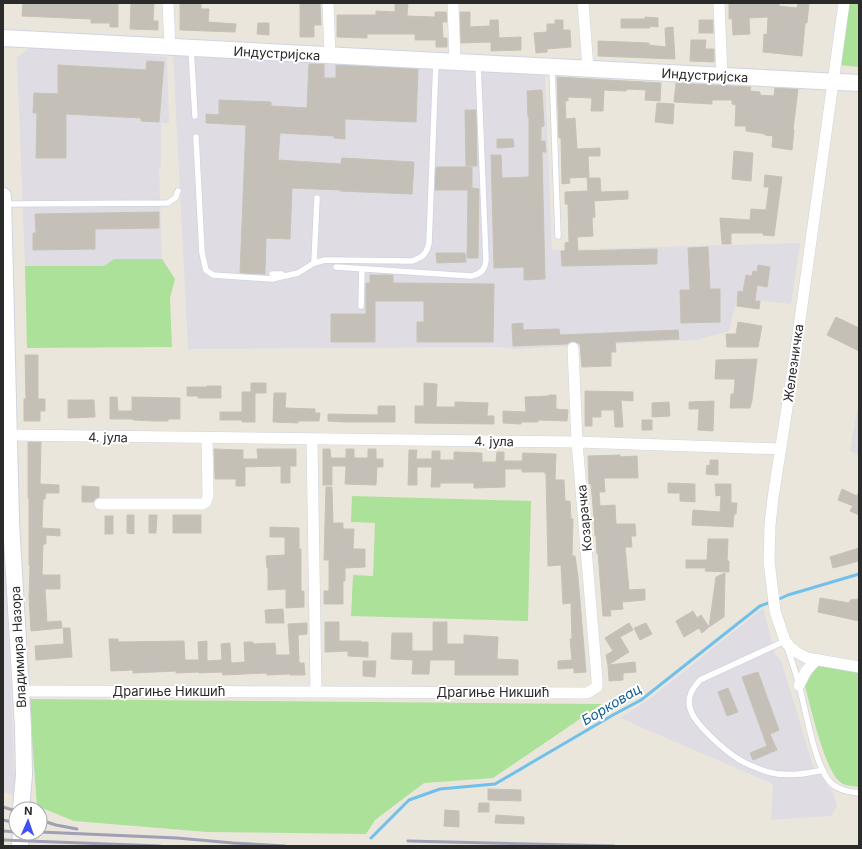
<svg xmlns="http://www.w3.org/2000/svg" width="862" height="849" viewBox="0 0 862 849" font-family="Inter,sans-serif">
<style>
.industrial{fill:#dfdce4}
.green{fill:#ace199}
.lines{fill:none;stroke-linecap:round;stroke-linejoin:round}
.stream{stroke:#71c0eb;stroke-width:3}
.building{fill:#c4c0b7;stroke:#c7c2b5}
.lane-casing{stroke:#d1d3e2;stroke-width:7}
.street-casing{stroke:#d1d3e2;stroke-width:12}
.secondary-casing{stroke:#d1d3e2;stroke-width:18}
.lane{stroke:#fff;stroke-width:5.5}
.street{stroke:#fff;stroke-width:11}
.secondary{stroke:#fff;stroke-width:16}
.rail{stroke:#9fa0b4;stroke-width:3}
.labels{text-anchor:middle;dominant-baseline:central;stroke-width:4;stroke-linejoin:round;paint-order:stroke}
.street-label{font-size:13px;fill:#2a2a2a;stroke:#fff}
.water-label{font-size:14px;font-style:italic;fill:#115d97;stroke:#fff}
</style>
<rect width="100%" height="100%" fill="#ebe6dc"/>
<g class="industrial">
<path d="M31,46l136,11 2,66h-8v42l-2,5 3,89h-48l-10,7h-79l-8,-208z"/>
<path d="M173,52l308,18 64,6 7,174 248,-7 -9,61 -54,-6 -8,33 -33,9 -182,9 -16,-2 -310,2z"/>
<path d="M859,399v56l-9,-4z"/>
<path d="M3,510l11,259 5,28 -16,-5z"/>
<path d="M763,608l12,46 7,9 31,103 20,26 4,14 -6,10 -60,4 2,-36 -153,-66 31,-20z"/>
</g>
<g class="green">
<path d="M846,3h13v64l-20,-2z"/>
<path d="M114,259h48l13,20 -5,19 2,49 -145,1 -2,-82h79z"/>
<path d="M352,496l179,5 -3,120 -177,-5 2,-41 20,1 2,-53 -24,-1z"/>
<path d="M817,665l42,8v114c-6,-1 -16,-1 -20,-6 -15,-14 -28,-73 -34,-95z"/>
<path d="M29,699l573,5 -109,74 -69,5 -49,37 -9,14 -159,-2 -133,-11 -37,-15z"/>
</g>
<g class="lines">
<g class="stream">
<path d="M777,600l11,-5 71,-21"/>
<path d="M371,838l38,-38 31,-11 55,-5 118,-69 28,-15 119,-94 11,-4"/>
</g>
</g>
<g class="building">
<path d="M23,3h95v24h-8v-4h-19v-4l-69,-3z"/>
<path d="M131,3l23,1 -1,17h5v9l-28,-1z"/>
<path d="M180,3h21v6h8l-1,13 28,2 -1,8 -55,-2z"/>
<path d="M300,3h20l1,22h-7v12h-14z"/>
<path d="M395,3h13l-1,13 28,1v-5h11l1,10h-5l1,16h4v9h-11v-7h-21v-6h-48v4l-30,-1v-22h39v-4l19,1z"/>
<path d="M729,3h50v3l18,2 1,-5h11l-2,20h-2l-3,33 -39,-4 1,-18 3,1 1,-18 -19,1 1,16 -17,1 -1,-17 -3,1z"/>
<path d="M460,12h10v15l20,-1v-6h8l1,18 22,-1v13l-30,1v-9l-30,1z"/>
<path d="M645,17l13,1v9l-8,-1v2h-29v-9h24z"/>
<path d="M555,20h8v10h7l1,17 -24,2v3l-11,1 -2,-20 13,-1v-8h8z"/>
<rect x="699" y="20" width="14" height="13"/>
<path d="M258,23h11v12l-12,-1z"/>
<path d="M673,27l2,32 -77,-3v-15l51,2v2l17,2 -1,-19z"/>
<path d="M691,40h15l-1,9h9v13l-24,-1z"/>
<path d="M147,61l17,1 -5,60 -18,-1v-3l-75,-4v44h-30l1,-45h-4l1,-20 24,1v-29l88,5z"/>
<path d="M309,64h15v14h12v-13l82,4 -2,53 -71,-3v20l-11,-1v-2l-54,-3 -2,27 63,4 1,-6 72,4 -2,32 -72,-3v-1l-48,-2 -2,51 -24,-1 -1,36 -25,-1 6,-148 -40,-2v-9l13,1v-15l52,2v4l36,2z"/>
<path d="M557,77l104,6 -1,18 -15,-1 1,-10 -19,-1 -1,2 -22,-1 -1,21h-12l1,-13 -24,-1v4h-3l1,18 9,-1 2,31 23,-1v8h-12l1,21 -20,1 1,5 -8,1 -1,-46h-2z"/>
<path d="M676,83l75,4 -1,4 10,1v3l14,1 1,-8 23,1 -5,41h1l-2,20 -20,-3 1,-11 -8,-1v-1l-19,-3v-5h-11l1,-21 -4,-1v-4h-20v4l-38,-2z"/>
<path d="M542,90l2,36 -3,1v14h4l1,11h-4l3,127 -21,1v-13l-30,1 -3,-113h10l1,23 27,-1v-60h-1l-1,-26z"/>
<path d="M657,103l17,1 -1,20 -18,-2z"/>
<path d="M465,110h11l1,56h-11z"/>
<path d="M497,139h16l1,8 -17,1z"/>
<path d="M734,151l19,2 -2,28 -19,-2z"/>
<path d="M436,167h36v21l7,1 -1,69h-11l1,-68h-33z"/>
<path d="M765,175l17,2 -8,59 -11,-1v-2h-32v11h-9l-2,-26 30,2 1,-11 15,1 3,-23h-5z"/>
<path d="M587,178h13l1,14 27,-1v8l-34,2 1,16 -3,1 1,18 -16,1 1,14 79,-2v15l-95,2 -1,-15h4v-8l4,-1 -1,-38h-3v-12l23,-1z"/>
<path d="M159,212v16l-64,1v20l-62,1v-17h3l-1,-19z"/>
<path d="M708,247l2,42h10v33l-39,1 -1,-33h10l-2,-42z"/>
<path d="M436,253h29l1,9 -29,1z"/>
<path d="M758,265l12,2 -3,20 -10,-2 -2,16h5l-1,8 -22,-3 1,-15 5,1 3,-17 6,1 1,-5 4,1z"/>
<path d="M370,275h23v8l101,1 -1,58h-76v-20h7v-21h-49v41h-44v-28h35v-31h4z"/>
<path d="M836,317l23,11v23l-32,-16z"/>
<path d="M738,322l24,4 -4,21h-31l-1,-13h10z"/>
<path d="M523,323v7l36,-1 1,6 118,-5 1,9 -64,3 1,10h-5v14l-29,1 -2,-23 -4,-2 -4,-1 -5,3 -54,2 -1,-22z"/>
<path d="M25,355h13v44h7v12h-5v10h-16v-22h2z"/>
<path d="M757,359l-5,41 -2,8h-20l1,-14h3l1,-15h-20l1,-19z"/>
<path d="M251,383h15v10h-11v29h-13v-2h-22v-8h22v-20h9z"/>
<path d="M424,383l13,1 -1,23h19v-5h4l29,1 -1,13h7v8l-79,-1v-17h9z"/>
<path d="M207,386h14v12h-23v-2h-11v-9h20z"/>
<path d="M585,391l48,1v9l-12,-1 2,27h-8l-1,-17h-13v7h-9v9h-7z"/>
<path d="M274,393h12l-1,15 30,1v4h5l-1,8h-21v2l-25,-1z"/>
<path d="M549,395h7v14l12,1 -1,11 -29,-1v2h-17v2l-18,-1v-12l23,1 -1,-15 24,-1z"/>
<path d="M110,397h7l1,14h14v-14l48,1v21h-12v2h-13l-22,-1v-1h-23z"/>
<path d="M68,400h26l1,17 -27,1z"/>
<path d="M714,401l-1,30 -15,-1 1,-21h-10v-7z"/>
<path d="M669,402l1,14 -18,1v-14z"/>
<path d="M378,406h17v16h-50l-17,-1v-7l50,1z"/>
<rect x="642" y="420" width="10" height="10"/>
<path d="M28,442h13l-1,42 19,1v8h-13l-1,6h-2l-1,29 18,1v7l-14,-1v9h-3l-1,31h18v14h-15l2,33 14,-1 1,7 -31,3 -2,-32 1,-34h-1v-67h-1z"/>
<path d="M214,449l29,1v9h15l-1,-10h39v17h-6v17h-9v-17l-36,1v19h-9v-7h-21z"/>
<path d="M323,449h7l1,9h15v-9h8v9h14v-9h8v10h7v8h-6l-1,18 -31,-1 1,-18h-14v19h-9z"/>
<path d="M409,450h8l-1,9h16v-8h8v9h14v-8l28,1v9h14l1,-10h7v9h18l1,-8 33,1 -1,26h9l1,21h5l1,18h2l-1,37h3l3,21 8,95 -12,1v-5l-16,1v-8l14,-1 -2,-21h2l-1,-36 -8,1 -2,-39 -13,1 -2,-92h-1v-2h-23v-3h-17v18l-31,1v-5h-34v4h-9l1,-20h-15v18h-9z"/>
<path d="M620,455v2l17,-1 1,22h-34l1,14h-6l1,14 15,-1 1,19h19l1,12h-5l1,11h-7l4,43 16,-1v11l-23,2 1,7 -13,1 1,6h-8l-5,-63 -1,1 -1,-18h-1l-1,-18 -3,-34h-2l-1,-28z"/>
<path d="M710,460h8v15l-12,-1 1,-9 3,1z"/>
<path d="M668,483l27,1v18l-15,-1v-8h-12z"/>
<path d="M715,484h16v19h6l-1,11h-2l-1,13 -41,-2 1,-15 27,2 1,-17 -5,1z"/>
<path d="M82,486l17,1v10l-3,1 -3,4h-11z"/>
<path d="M326,487h6l1,36h10v6h11l-1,20h12v18l-20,1v13h-2v23h-19v-13h5v-31h-5z"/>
<path d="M842,489l15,7 2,-5v24l-9,-4 3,-5 -15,-6z"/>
<path d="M127,515h7v19l-7,-1z"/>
<path d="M149,515h8l-1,18h-7z"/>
<rect x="173" y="515" width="28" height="18"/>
<rect x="105" y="516" width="8" height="18"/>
<path d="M270,527l29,1v21h2v42h3v16l-18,1v-19l-18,1v-22h-1l-1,-12 19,-1v-18h-15z"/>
<path d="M708,539h20l-1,22h2v11l-24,-1 1,-3h-20v-8h21z"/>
<path d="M859,548v13l-26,7 -3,-11z"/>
<path d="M725,573l-1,44 -15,10 7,-50z"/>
<path d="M820,598l30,5v-3l8,-1 1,22 -41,-9z"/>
<path d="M283,609l1,14h-18l-1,-13z"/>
<path d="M693,611l4,7 4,-3 8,12 -7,6 -3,-5 -15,9 -8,-16z"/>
<path d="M325,622h14v19h22v1h7v15l-20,-1v-5l-23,1z"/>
<path d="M433,622h14v22h17v-9l34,2 -1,22 21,1v15h-63v-15h-25l-1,14h-17l1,-14 -22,-1 1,-26h20v18h21z"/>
<path d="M307,623v11l-9,1 1,28h5l1,12h-15v-1l-23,1v-2l-44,2 -1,-3 -23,1v-1l-23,1v-2l-43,2v-3l-22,1 -2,-32h9v3l66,-1 1,19h14l-1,-18 9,-1v20l15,-1 -1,-16 9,-1 1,20 14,-1 -1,-20h9v2l22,-1 1,12h14l-2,-31z"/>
<path d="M629,623l4,7 -13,7 9,15 -21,13 -2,-10 7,-4 -8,-13z"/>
<path d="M646,623l6,11 -12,6 -6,-12z"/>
<path d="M63,628h7l2,29 -36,3 -1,-14 29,-2z"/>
<path d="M363,661h13l-1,16 -12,-1z"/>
<path d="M635,662l1,10 -13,1v7l-14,1 -1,-16z"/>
<path d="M758,672l21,58 -9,4 7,16 -24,10 -3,-7 17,-7 -25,-69z"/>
<path d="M728,688l10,24 -11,4 -9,-24z"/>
<path d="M488,789l33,1v11l-33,-1z"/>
<path d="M479,803h10v9h-11z"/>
<path d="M445,810l14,1v16l-15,-1z"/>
<path d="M496,815l28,2v7l-29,-1z"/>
</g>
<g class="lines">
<defs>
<g id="lane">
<path d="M191,49l4,67"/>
<path d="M552,67l6,169"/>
<path d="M196,137l6,116 4,17 7,5 59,4 26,-6 16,-10 11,-3 87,1c11,-4 14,-6 17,-18l7,-182"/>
<path d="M5,204l163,-1 8,-6 2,-6"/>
<path d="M314,263l3,-65"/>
<path d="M336,267l135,9c10,-2 14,-6 15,-16l-8,-196"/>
<path d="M272,274h10"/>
<path d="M361,306l1,-37"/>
<path d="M823,770c-19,4 -36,7 -55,2 -9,-3 -20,-7 -28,-12 -14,-8 -47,-37 -50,-52 -3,-12 3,-20 10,-28l85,-39c5,15 10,29 14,44 7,24 15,81 32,98 7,7 18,9 28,10"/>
</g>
<g id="street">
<path d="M168,3l2,45"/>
<path d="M328,3l2,53"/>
<path d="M453,3l2,59"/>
<path d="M583,3l5,66"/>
<path d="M719,3l3,73"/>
<path d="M844,3l-49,353 -22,142 -3,27 -1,36 6,50 10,30 5,6 6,5 11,6 52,9"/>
<path d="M9,435l568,7 204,7"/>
<path d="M312,440l4,251"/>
<path d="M100,504h103l3,-2 2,-6 -1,-58"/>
<path d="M799,685l7,-14 10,-11"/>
<path d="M21,691l566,2 10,-6v-8l-20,-237 -4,-94"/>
</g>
<g id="secondary">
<path d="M3,38l856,45"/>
<path d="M3,196l8,326 12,205 1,48 -3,34"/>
<path d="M20,846l1,-13"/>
</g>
</defs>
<use href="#lane" class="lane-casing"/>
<use href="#street" class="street-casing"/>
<use href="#secondary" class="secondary-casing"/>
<use href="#lane" class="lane"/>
<use href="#street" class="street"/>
<use href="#secondary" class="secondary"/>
<g class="rail">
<path d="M3,807l13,4"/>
<path d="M3,820l13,3"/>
<path d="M40,820l16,5 21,4"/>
<path d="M3,831l13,1"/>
<path d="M40,832l137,6 56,5 52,3"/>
<path d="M3,840l157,6"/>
<path d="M408,841l206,5"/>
</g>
</g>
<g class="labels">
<g class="street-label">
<text transform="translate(277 53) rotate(3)">Индустријска</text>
<text transform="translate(705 75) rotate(3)">Индустријска</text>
<text transform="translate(793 363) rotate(-82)">Железничка</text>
<text transform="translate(108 437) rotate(1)">4. јула</text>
<text transform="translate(494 441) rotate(1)">4. јула</text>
<text transform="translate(584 518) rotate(-95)">Козарачка</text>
<text transform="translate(18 647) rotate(-93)">Владимира Назора</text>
<text x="169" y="691">Драгиње Никшић</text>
<text x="493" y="692">Драгиње Никшић</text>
</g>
<g class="water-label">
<text transform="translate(611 704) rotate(-31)">Борковац</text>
</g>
</g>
<rect width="862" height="849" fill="none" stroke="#2a2a2a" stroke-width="8"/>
<g transform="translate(28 821) rotate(2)"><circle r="19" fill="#ffffff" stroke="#aaaaaa"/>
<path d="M0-3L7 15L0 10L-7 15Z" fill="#3f51f5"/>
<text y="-6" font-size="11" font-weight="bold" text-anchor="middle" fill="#2a2a2a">N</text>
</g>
</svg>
